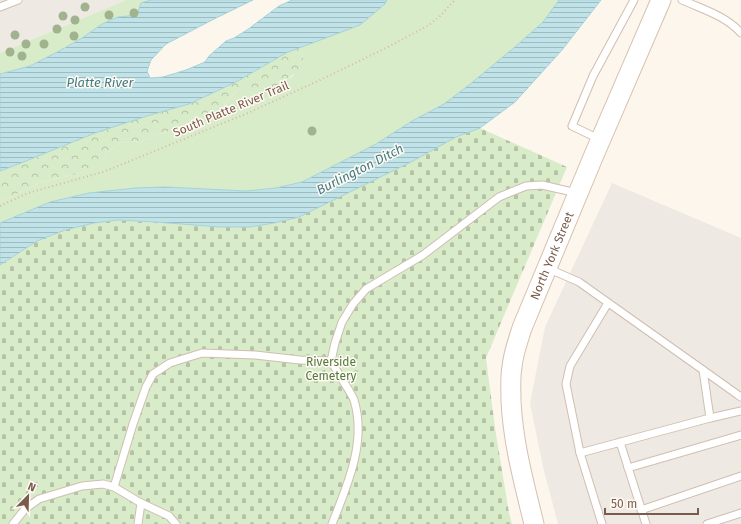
<svg xmlns="http://www.w3.org/2000/svg" width="741" height="524" viewBox="0 0 741 524" font-family="'Fira Sans',sans-serif">
<style>
.industrial{fill:#efe9e4}
.green{fill:#d8ecc9}
.forest{fill:url(#forest-crowns)}
.cemetery{fill:url(#cemetery-stones)}
.water{fill:url(#water-rules);stroke:#a5d3da}
.lines{fill:none;stroke-linecap:round;stroke-linejoin:round}
.service-casing{stroke:#d1beb0;stroke-width:9}
.secondary-casing{stroke:#d6c0b0;stroke-width:21}
.path{stroke:#d9b8a5;stroke-width:2;stroke-dasharray:1 3;stroke-linecap:butt}
.service{stroke:#fff;stroke-width:7}
.secondary{stroke:#fff;stroke-width:19}
.tree{fill:#a0b28e}
.labels{text-anchor:middle;dominant-baseline:central;stroke-width:3;stroke-linejoin:round;paint-order:stroke}
.street-label{font-size:12px;fill:#7a5c4d;stroke:#fffaf3}
.park-label{font-size:12px;fill:#537a41;stroke:#fffaf3}
.water-label{font-size:13px;font-style:italic;fill:#437c86;stroke:#fffaf3}
</style>
<defs>
<pattern id="forest-crowns" width="20" height="18" patternUnits="userSpaceOnUse"><rect width="20" height="18" fill="#d8ecc9"/><path d="M2 6a3 3 0 1 1 6 0M12 15a3 3 0 1 1 6 0" fill="none" stroke="#b4c2a5"/></pattern>
<pattern id="cemetery-stones" width="16" height="16" patternUnits="userSpaceOnUse"><rect width="16" height="16" fill="#d8ecc9"/><path d="M2 7V4a2 2 0 0 1 4 0v3zM10 15v-3a2 2 0 0 1 4 0v3z" fill="#b4c2a5"/></pattern>
<pattern id="water-rules" width="6" height="5" patternUnits="userSpaceOnUse"><rect width="6" height="5" fill="#bfe3e8"/><path d="M0 2.5h6" fill="none" stroke="#a0bbbe"/></pattern>
</defs>
<rect width="100%" height="100%" fill="#fdf6ec"/>
<g class="industrial">
<path d="M0,0h126l-126,53z"/>
<path d="M612,183l129,55v286h-183l-15,-57 -13,-64 15,-76z"/>
</g>
<g class="green">
<path d="M126,0h25l-10,3 -4,12 -19,2 -16,7 -20,14 -21,12 -31,16 -30,8v-21z"/>
<path d="M387,0h172l-16,22 -27,24 -47,39 -25,19 -32,17 -36,23 -74,38 -26,6 -30,3 -81,-4 -30,1 -46,5 -39,9 -50,21v-21l39,-19 41,-10 18,-6 7,-12 14,-12 23,-2 52,-19 27,-8 4,-11 12,-12h11l8,5 24,-12 13,-8 10,-18 -3,-10 60,-23 25,-21z"/>
</g>
<path class="forest" d="M300,48l3,10 -2,11 -32,23 -13,4 -8,-5h-11l-12,12 -4,11 -27,8 -52,19 -23,2 -14,12 -6,12 -19,6 -41,10 -39,19v-31l16,-6 79,-32 52,-17 42,-12 47,-22 50,-29z"/>
<path class="cemetery" d="M480,128l87,39 -81,191 9,70 14,85 3,11h-512v-259l37,-24 28,-11 29,-7 24,-3 37,2 65,5h30l24,-4 25,-6 114,-56 43,-24z"/>
<g class="water">
<path d="M151,0h102l-39,19 -48,25 -15,16 -4,11 3,7 13,-1 23,-7 19,-8 4,-6 17,-15 8,-3 13,-8 32,-24 13,-6h95l-2,4 -25,21 -74,28 -50,29 -47,22 -42,12 -52,17 -79,32 -16,6v-97l30,-8 31,-16 21,-12 20,-14 16,-7 19,-2 4,-12z"/>
<path d="M559,0h42l-39,50 -47,52 -35,26 -24,9 -43,24 -114,56 -25,6 -24,4h-30l-65,-5 -37,-2 -24,3 -29,7 -28,11 -37,24v-42l50,-21 39,-9 46,-5 30,-1 81,4 30,-3 26,-6 74,-38 36,-23 32,-17 25,-19 47,-39 27,-24z"/>
</g>
<g class="lines">
<defs>
<g id="service">
<path d="M682,0c20,9 44,16 59,33"/>
<path d="M0,7l18,-7"/>
<path d="M601,140l-29,-14 21,-50 41,-76"/>
<path d="M547,268l32,14 124,88 7,48 -130,35 -14,-69 4,-18 38,-63"/>
<path d="M331,361l4,-18 7,-21 11,-18 13,-15 57,-34 76,-58 27,-11 16,-1 35,8"/>
<path d="M703,370l35,25 3,2"/>
<path d="M710,418l31,-7"/>
<path d="M620,442l26,82"/>
<path d="M580,453l22,71"/>
<path d="M628,468l113,-33"/>
<path d="M114,487l19,-63 13,-37 7,-13 17,-11 32,-10 53,2 45,5 31,1c5,8 9,16 14,23 3,5 7,11 9,16 13,42 -7,86 -22,124"/>
<path d="M641,510l100,-34"/>
<path d="M13,524l12,-15 14,-10 43,-13 21,-2 11,3 27,16 28,13 7,8"/>
<path d="M138,524l3,-21"/>
<path d="M707,524l34,-11"/>
</g>
<g id="secondary">
<path id="s1" d="M534,524c-10,-41 -21,-81 -23,-123 0,-12 -1,-23 1,-34 1,-13 6,-26 10,-39l72,-173 67,-155"/>
</g>
</defs>
<use href="#service" class="service-casing"/>
<use href="#secondary" class="secondary-casing"/>
<path class="path" d="M0,206l28,-13 75,-21 145,-59 72,-33 70,-34 39,-21 11,-9 15,-16"/>
<use href="#service" class="service"/>
<use href="#secondary" class="secondary"/>
</g>
<g class="tree">
<circle cx="85" cy="7" r="4.5"/>
<circle cx="134" cy="13" r="4.5"/>
<circle cx="109" cy="15" r="4.5"/>
<circle cx="63" cy="16" r="4.5"/>
<circle cx="75" cy="20" r="4.5"/>
<circle cx="57" cy="29" r="4.5"/>
<circle cx="15" cy="35" r="4.5"/>
<circle cx="74" cy="36" r="4.5"/>
<circle cx="26" cy="44" r="4.5"/>
<circle cx="44" cy="44" r="4.5"/>
<circle cx="10" cy="52" r="4.5"/>
<circle cx="22" cy="56" r="4.5"/>
<circle cx="312" cy="131" r="4.5"/>
</g>
<g class="labels">
<g class="street-label">
<text transform="translate(231 109) rotate(-23)">South Platte River Trail</text>
<text stroke="none"><textPath href="#s1" startOffset="278">North York Street</textPath></text>
</g>
<g class="park-label">
<text x="331" y="362">Riverside<tspan x="331" dy="14">Cemetery</tspan></text>
</g>
<g class="water-label">
<text x="100" y="82">Platte River</text>
<text transform="translate(360 169) rotate(-27)">Burlington Ditch</text>
</g>
</g>
<g transform="translate(28 496) rotate(23)" stroke="#fffaf3" stroke-width="3" paint-order="stroke">
<path d="M0-3L7 15L0 10L-7 15Z" fill="#7a5c4d"/>
<text y="-6" font-size="11" font-weight="bold" text-anchor="middle" fill="#7a5c4d">N</text>
</g>
<path d="M605 508v6h93v-6" fill="none" stroke="#7a5c4d" stroke-width="2"/>
<text x="611" y="508" font-size="12" fill="#7a5c4d" stroke="#fffaf3" stroke-width="3" paint-order="stroke">50 m</text>
</svg>
